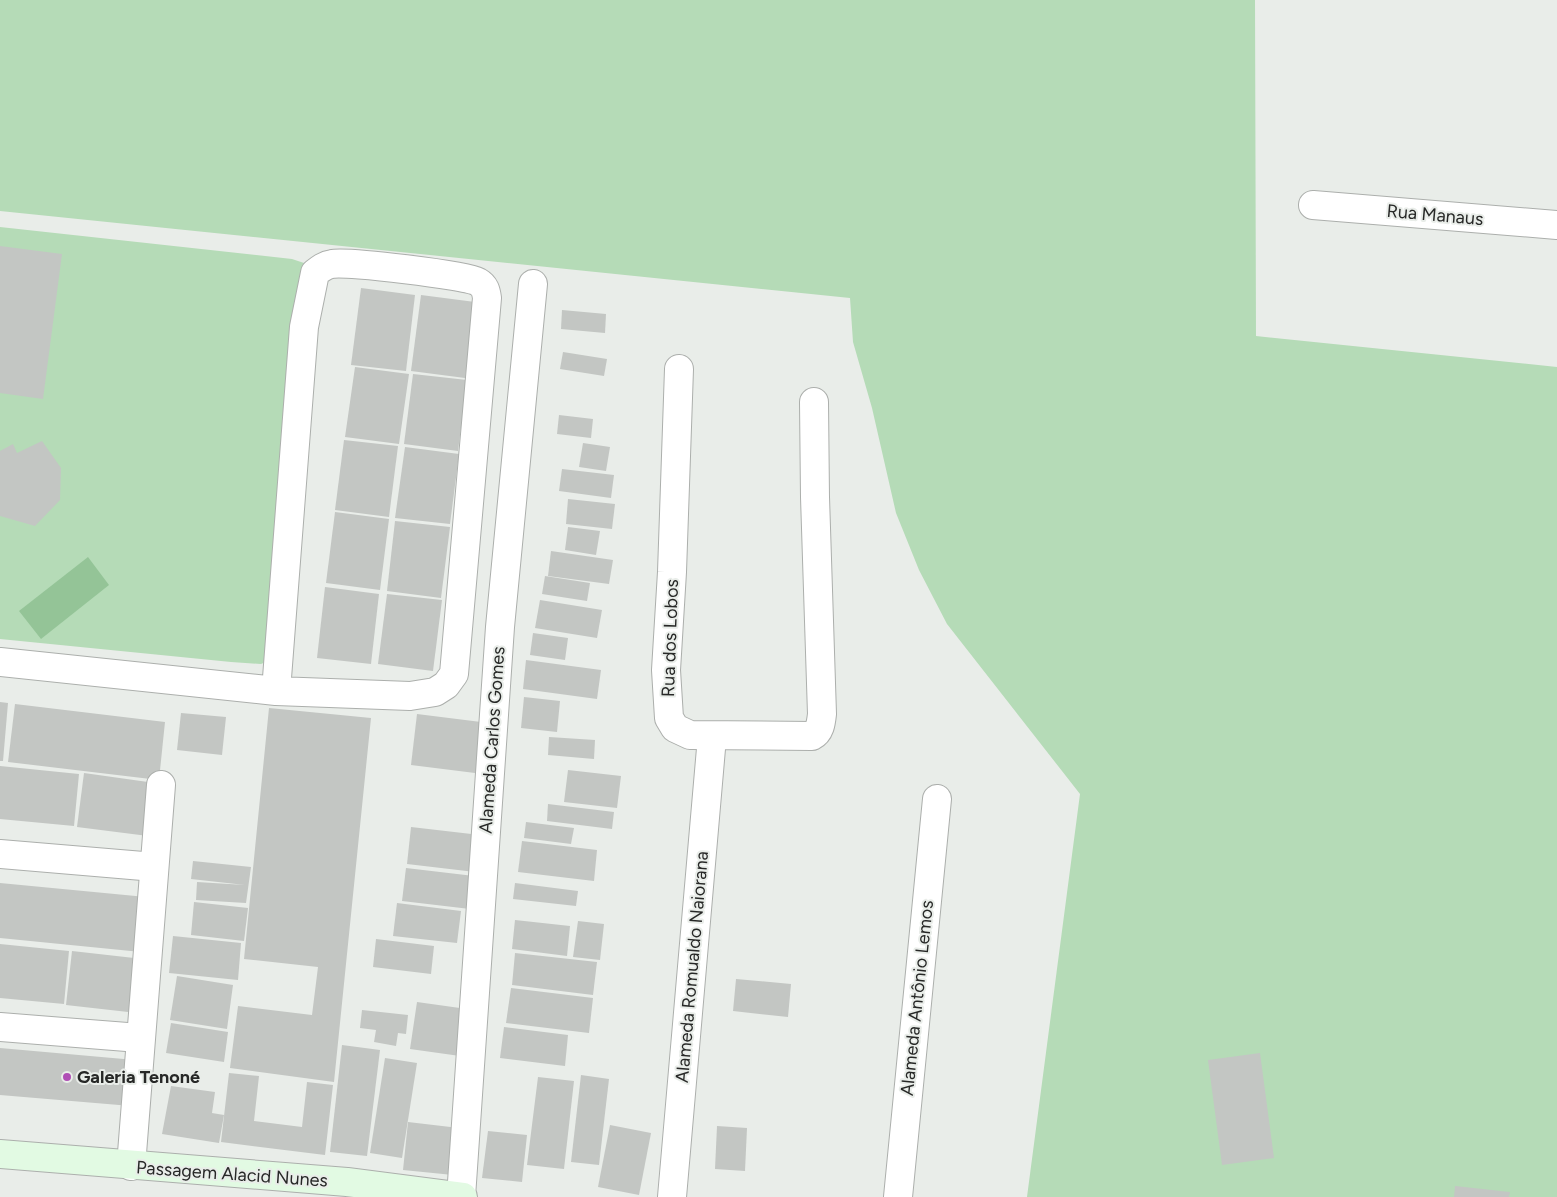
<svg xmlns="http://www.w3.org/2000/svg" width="1557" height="1197" viewBox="0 0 1557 1197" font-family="Figtree,sans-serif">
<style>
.green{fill:#b5dbb7}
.water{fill:#94c497}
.building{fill:#c3c6c3}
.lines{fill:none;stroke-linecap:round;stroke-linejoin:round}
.minor-casing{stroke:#acafac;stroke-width:30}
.secondary-casing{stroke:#acafac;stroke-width:30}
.minor{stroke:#fff;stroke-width:28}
.secondary{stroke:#e2fae3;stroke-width:28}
.poi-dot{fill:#b04eb5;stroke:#e9ede9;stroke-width:2}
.labels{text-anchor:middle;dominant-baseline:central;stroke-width:4;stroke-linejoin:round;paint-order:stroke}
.street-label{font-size:18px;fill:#272827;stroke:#e9ede9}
.poi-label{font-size:18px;font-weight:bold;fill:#272827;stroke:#e9ede9;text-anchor:start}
</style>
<rect width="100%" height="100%" fill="#e9ede9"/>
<g class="green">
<path d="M0,0h1255l1,336 301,31v830h-530l53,-403 -133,-170 -28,-54 -23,-57 -24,-105 -19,-66 -3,-44 -850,-87z"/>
<path d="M0,227l292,32 15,5 -34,395 -12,5 -30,-2 -231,-23z"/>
</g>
<path class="water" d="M88,557l21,28 -68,54 -22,-28z"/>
<g class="building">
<path d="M0,246l62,8 -19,145 -43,-6z"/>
<path d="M361,288l54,7 -9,76 -55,-6z"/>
<path d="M421,295l54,7 -10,76 -54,-7z"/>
<path d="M562,310l44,4 -1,19 -44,-4z"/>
<path d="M563,352l44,7 -3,17 -44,-7z"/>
<path d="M355,367l54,7 -10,70 -54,-7z"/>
<path d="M413,374l54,6 -9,71 -54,-7z"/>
<path d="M559,415l34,4 -2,19 -34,-4z"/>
<path d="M344,440l54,6 -9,71 -54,-7z"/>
<path d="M42,441l19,27 -1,32 -25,26 -35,-10v-65l13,-7 4,9z"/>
<path d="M583,443l27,4 -4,24 -27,-4z"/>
<path d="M405,447l54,7 -9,70 -55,-6z"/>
<path d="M562,469l52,6 -3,23 -52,-7z"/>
<path d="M568,499l47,5 -3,25 -46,-5z"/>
<path d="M335,512l54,7 -9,71 -54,-7z"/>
<path d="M395,521l55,6 -9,71 -54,-7z"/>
<path d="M568,527l32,4 -4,24 -31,-5z"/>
<path d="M551,551l62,9 -4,24 -61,-8z"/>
<path d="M545,576l45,7 -3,18 -45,-7z"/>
<path d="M325,587l54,7 -8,70 -54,-6z"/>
<path d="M387,594l55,6 -9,71 -55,-7z"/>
<path d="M540,600l62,10 -5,28 -62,-10z"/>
<path d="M533,633l35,5 -3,22 -35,-5z"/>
<path d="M526,660l75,10 -4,29 -74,-10z"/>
<path d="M524,697l36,4 -3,31 -36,-4z"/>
<path d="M0,702l8,1 -5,58h-3z"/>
<path d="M15,704l150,18 -6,58 -151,-18z"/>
<path d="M269,708l102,10 -37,364 -104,-14 8,-62 74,9 6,-48 -74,-8z"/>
<path d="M181,713l45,4 -4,38 -45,-5z"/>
<path d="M417,714l72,9 -6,51 -72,-9z"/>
<path d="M549,737l46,3 -1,19 -46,-4z"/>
<path d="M0,766l79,8 -5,52 -74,-7z"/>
<path d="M568,770l53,6 -4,32 -53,-6z"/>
<path d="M84,773l71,10 -7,53 -71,-9z"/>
<path d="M548,804l66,8 -2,17 -65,-8z"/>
<path d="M526,822l48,6 -3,16 -47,-6z"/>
<path d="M411,827l69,8 -5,37 -68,-8z"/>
<path d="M522,841l75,9 -3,31 -76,-9z"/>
<path d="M193,861l58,6 -5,36 -50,-3 1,-18 48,3 -54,-6z"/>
<path d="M406,868l68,8 -4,33 -68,-8z"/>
<path d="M0,883l146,14 -5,55 -141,-14z"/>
<path d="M515,883l63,8 -2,15 -63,-7z"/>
<path d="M194,902l54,6 -4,33 -53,-6z"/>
<path d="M397,903l64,8 -4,32 -64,-7z"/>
<path d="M515,920l55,6 -3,30 -55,-7z"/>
<path d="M578,921l26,3 -4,36 -27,-3z"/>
<path d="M173,936l68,7 -3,37 -69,-7z"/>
<path d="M376,939l58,7 -3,28 -58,-7z"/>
<path d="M0,944l69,7 -5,53 -64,-6z"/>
<path d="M72,951l71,8 -6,54 -71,-8z"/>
<path d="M515,953l82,9 -4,33 -81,-10z"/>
<path d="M177,976l56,9 -6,44 -57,-9z"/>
<path d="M736,979l55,5 -3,33 -55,-6z"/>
<path d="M511,988l82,10 -4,35 -83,-10z"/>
<path d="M417,1002l50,7 -7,47 -50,-7z"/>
<path d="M362,1010l46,5 -2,19 -8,-1 -2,13 -22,-4 2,-12 -16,-2z"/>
<path d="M171,1023l57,9 -4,30 -58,-9z"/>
<path d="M504,1027l64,8 -3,31 -65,-8z"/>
<path d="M342,1045l38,5 -13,106 -37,-4z"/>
<path d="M0,1048l135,12 -4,46 -131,-11z"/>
<path d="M1260,1053l14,105 -52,7 -14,-105z"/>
<path d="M385,1058l32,5 -15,95 -32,-5z"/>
<path d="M229,1073l30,3 -5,45 48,6 5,-45 26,3 -8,70 -104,-13z"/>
<path d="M581,1075l28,4 -10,86 -28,-3z"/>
<path d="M538,1077l36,4 -10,88 -37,-4z"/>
<path d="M171,1086l44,6 -3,21 12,2 -5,28 -57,-9z"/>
<path d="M408,1122l51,6 -6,47 -50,-5z"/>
<path d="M610,1125l41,8 -12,62 -41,-8z"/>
<path d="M717,1126l30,2 -2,43 -30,-2z"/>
<path d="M488,1131l39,4 -5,47 -40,-4z"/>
<path d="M1455,1186l55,6 -1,5h-55z"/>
</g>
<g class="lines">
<defs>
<g id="minor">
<path d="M1313,205l244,20"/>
<path d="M679,369l-7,203 -6,98 3,48 6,10 15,7 122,1c8,-4 9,-13 10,-22l-7,-217 -1,-95"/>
<path d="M0,662l276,29 134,5 25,-4 11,-7 8,-11 33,-376c-1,-7 -2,-12 -9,-16 -13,-7 -131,-21 -146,-18 -7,1 -12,5 -17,9l-11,54 -28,364"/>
<path d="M0,854l143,12"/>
<path d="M0,1027l127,10"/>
<path d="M131,1166l30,-381"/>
<path d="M461,1197l39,-570 33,-343"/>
<path d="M672,1197l40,-460"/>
<path d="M898,1197l39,-398"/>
</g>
<path id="secondary" d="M0,1154l347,28 116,15"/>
</defs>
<use href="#minor" class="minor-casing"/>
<use href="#secondary" class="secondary-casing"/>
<use href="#minor" class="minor"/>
<use href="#secondary" class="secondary"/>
</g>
<circle class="poi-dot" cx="67" cy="1077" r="5"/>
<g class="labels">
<g class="street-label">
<text transform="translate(1435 215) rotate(5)">Rua Manaus</text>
<text transform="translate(670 638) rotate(-88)">Rua dos Lobos</text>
<text transform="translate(492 740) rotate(-86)">Alameda Carlos Gomes</text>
<text transform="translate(692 967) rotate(-85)">Alameda Romualdo Naiorana</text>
<text transform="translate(917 998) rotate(-84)">Alameda Antônio Lemos</text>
<text transform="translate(232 1174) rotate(4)">Passagem Alacid Nunes</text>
</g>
<g class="poi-label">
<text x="77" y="1077">Galeria Tenoné</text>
</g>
</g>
</svg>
